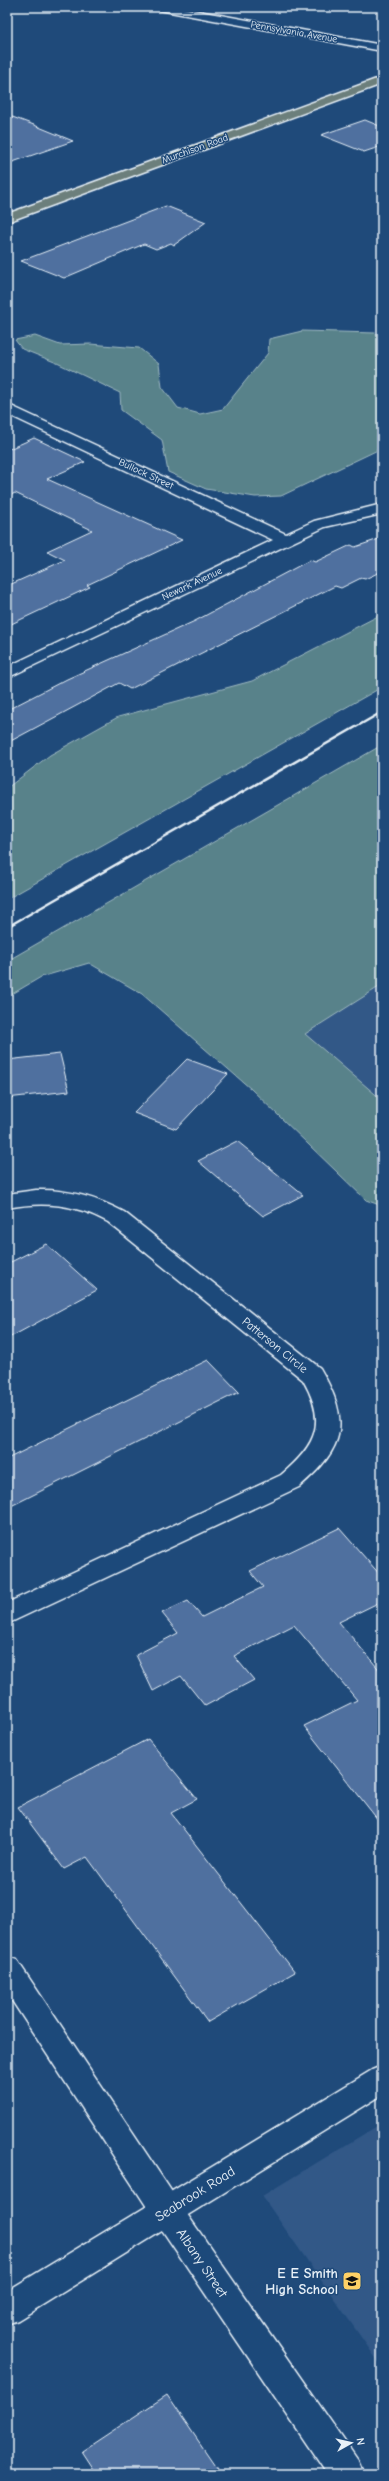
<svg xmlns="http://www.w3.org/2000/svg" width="389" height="2481" viewBox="0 0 389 2481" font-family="'Comic Neue',sans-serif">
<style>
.built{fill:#315887}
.green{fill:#58828a;stroke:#a0bac1}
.building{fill:#4f6f9f;stroke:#e8f1f8}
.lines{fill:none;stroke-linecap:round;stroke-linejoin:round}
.minor-casing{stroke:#e8f1f8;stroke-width:3}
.tertiary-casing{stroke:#e8f1f8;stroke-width:3}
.primary-casing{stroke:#e8f1f8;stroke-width:3}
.minor{fill:#1f4a7a;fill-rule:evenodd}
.tertiary{fill:#1f4a7a;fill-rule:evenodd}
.primary{fill:#6c7f7c;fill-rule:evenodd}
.rail{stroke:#e8f1f8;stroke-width:2.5}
.labels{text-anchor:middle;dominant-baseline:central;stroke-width:3;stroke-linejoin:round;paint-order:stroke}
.far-street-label{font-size:10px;fill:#e8f1f8;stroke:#1f4a7a}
.street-label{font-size:12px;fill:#e8f1f8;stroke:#1f4a7a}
.near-street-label{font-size:14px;fill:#e8f1f8;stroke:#1f4a7a}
.near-poi-label{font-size:14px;font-weight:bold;fill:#e8f1f8;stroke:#1f4a7a;text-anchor:end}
</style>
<rect width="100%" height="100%" fill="#1f4a7a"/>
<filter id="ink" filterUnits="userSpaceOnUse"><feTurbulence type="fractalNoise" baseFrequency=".025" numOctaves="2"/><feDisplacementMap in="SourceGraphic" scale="8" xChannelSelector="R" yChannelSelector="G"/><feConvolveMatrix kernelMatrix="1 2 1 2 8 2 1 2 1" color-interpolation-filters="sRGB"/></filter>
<g filter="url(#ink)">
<g class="built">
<path d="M382,985v115l-78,-66z"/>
<path d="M382,2123v244l-120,-171z"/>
</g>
<g class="green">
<path d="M302,331l73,2 7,3v112l-101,48 -26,1 -49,-8 -38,-17 -6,-32 -41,-30 -1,-17 -63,-30 -35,-14 -7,-9 20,-4 25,9 30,-1 49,4 20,16 3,23 16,21 22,6 23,-5 45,-56 1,-14z"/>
<path d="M382,614v73l-375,212v-111l43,-33 68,-38 134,-36z"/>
<path d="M382,745v240l-77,49 77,66v106l-16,-6 -115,-111 -109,-95 -53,-31 -48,14 -34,20v-36z"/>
</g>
<g class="building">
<path d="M7,115l27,10 39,16 -66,23z"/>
<path d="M365,120l17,7v19l-18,6 -43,-17z"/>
<path d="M166,206l40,16 -32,23 -3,-2 -15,6 -12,-5 -80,34 -43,-17z"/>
<path d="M34,438l51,24 -38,17 135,61 -95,45 3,2 -83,39v-40l58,-26 -18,-9 45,-21 -77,-37 -8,4v-47z"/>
<path d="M382,538v33l-17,8 -4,-1 -20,10 -6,-2 -205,103 -11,-6 -112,60v-33l60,-31 128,-58 115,-61 5,2 36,-17 4,2z"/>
<path d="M60,1054l9,37 -62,7v-38z"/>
<path d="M187,1059l41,15 -52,55 -42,-16z"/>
<path d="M237,1141l66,54 -40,21 -65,-55z"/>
<path d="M46,1244l51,46 -90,49v-75z"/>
<path d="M208,1360l31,32 -232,116v-49z"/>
<path d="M339,1528l43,49v24l-43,21 43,51v152l-78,-99 53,-26 -63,-75 -60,31 20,24 -49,26 -24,-30 -28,15 -17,-36 42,-22 -16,-20 26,-12 14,16 61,-30 -13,-16z"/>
<path d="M148,1739l49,60 -26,14 124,159 -87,50 -121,-165 -23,12 -46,-62z"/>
<path d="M167,2395l54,79h-124l-15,-23z"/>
</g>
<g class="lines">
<defs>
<g id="minor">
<path d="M154,7h23l205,38v6l-223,-41z"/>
<path d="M7,404l279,130 28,-13 68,-17v10l-57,13 -318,151v-11l266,-127 -266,-126z"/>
<path d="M36,1190c32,-1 60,7 88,22l196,156c31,53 26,79 -21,119l-292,137v-21l274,-128c36,-30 46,-53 22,-95l-195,-158c-33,-18 -64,-21 -101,-14v-14z"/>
<path d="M7,1957l10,3 161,241 181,261 5,12h-37l-171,-253 -149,-228z"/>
</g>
<path id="tertiary" d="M382,2066v29l-364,225 -11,4v-33l365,-221z"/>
<path id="primary" d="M382,77v7l-375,138v-8z"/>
</defs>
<use href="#minor" class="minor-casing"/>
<use href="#tertiary" class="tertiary-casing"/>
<use href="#primary" class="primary-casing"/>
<use href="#minor" class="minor"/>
<use href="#tertiary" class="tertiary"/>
<use href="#primary" class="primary"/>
<path class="rail" d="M7,927l375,-215"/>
</g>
</g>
<defs>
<symbol id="school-square" viewBox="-11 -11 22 22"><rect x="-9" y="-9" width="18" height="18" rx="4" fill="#ffd166" stroke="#1f4a7a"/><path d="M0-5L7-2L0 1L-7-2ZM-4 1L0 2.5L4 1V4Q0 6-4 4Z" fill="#111"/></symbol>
</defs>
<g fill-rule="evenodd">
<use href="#school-square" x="341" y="2270" width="22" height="22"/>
</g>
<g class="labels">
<g class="far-street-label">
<text transform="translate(294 32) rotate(10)">Pennsylvania Avenue</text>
<text transform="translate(195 149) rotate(-20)">Murchison Road</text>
<text transform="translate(146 474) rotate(25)">Bullock Street</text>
<text transform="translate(192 584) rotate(-25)">Newark Avenue</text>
</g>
<g class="street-label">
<text transform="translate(275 1345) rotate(39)">Patterson Circle</text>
</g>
<g class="near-street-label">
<text transform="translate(195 2194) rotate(-32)">Seabrook Road</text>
<text transform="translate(202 2263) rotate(56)">Albany Street</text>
</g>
<g class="near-poi-label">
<text x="338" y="2273">E E Smith<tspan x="338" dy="16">High School</tspan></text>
</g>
</g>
<rect width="389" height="2481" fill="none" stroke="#1f4a7a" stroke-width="24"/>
<rect x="12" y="12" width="365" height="2457" fill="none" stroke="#e8f1f8" stroke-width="1.5" filter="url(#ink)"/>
<g transform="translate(351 2443) rotate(82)" stroke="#1f4a7a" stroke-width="3" paint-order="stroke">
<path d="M0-3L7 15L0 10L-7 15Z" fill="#e8f1f8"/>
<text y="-6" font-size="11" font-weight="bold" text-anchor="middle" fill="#e8f1f8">N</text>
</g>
</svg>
